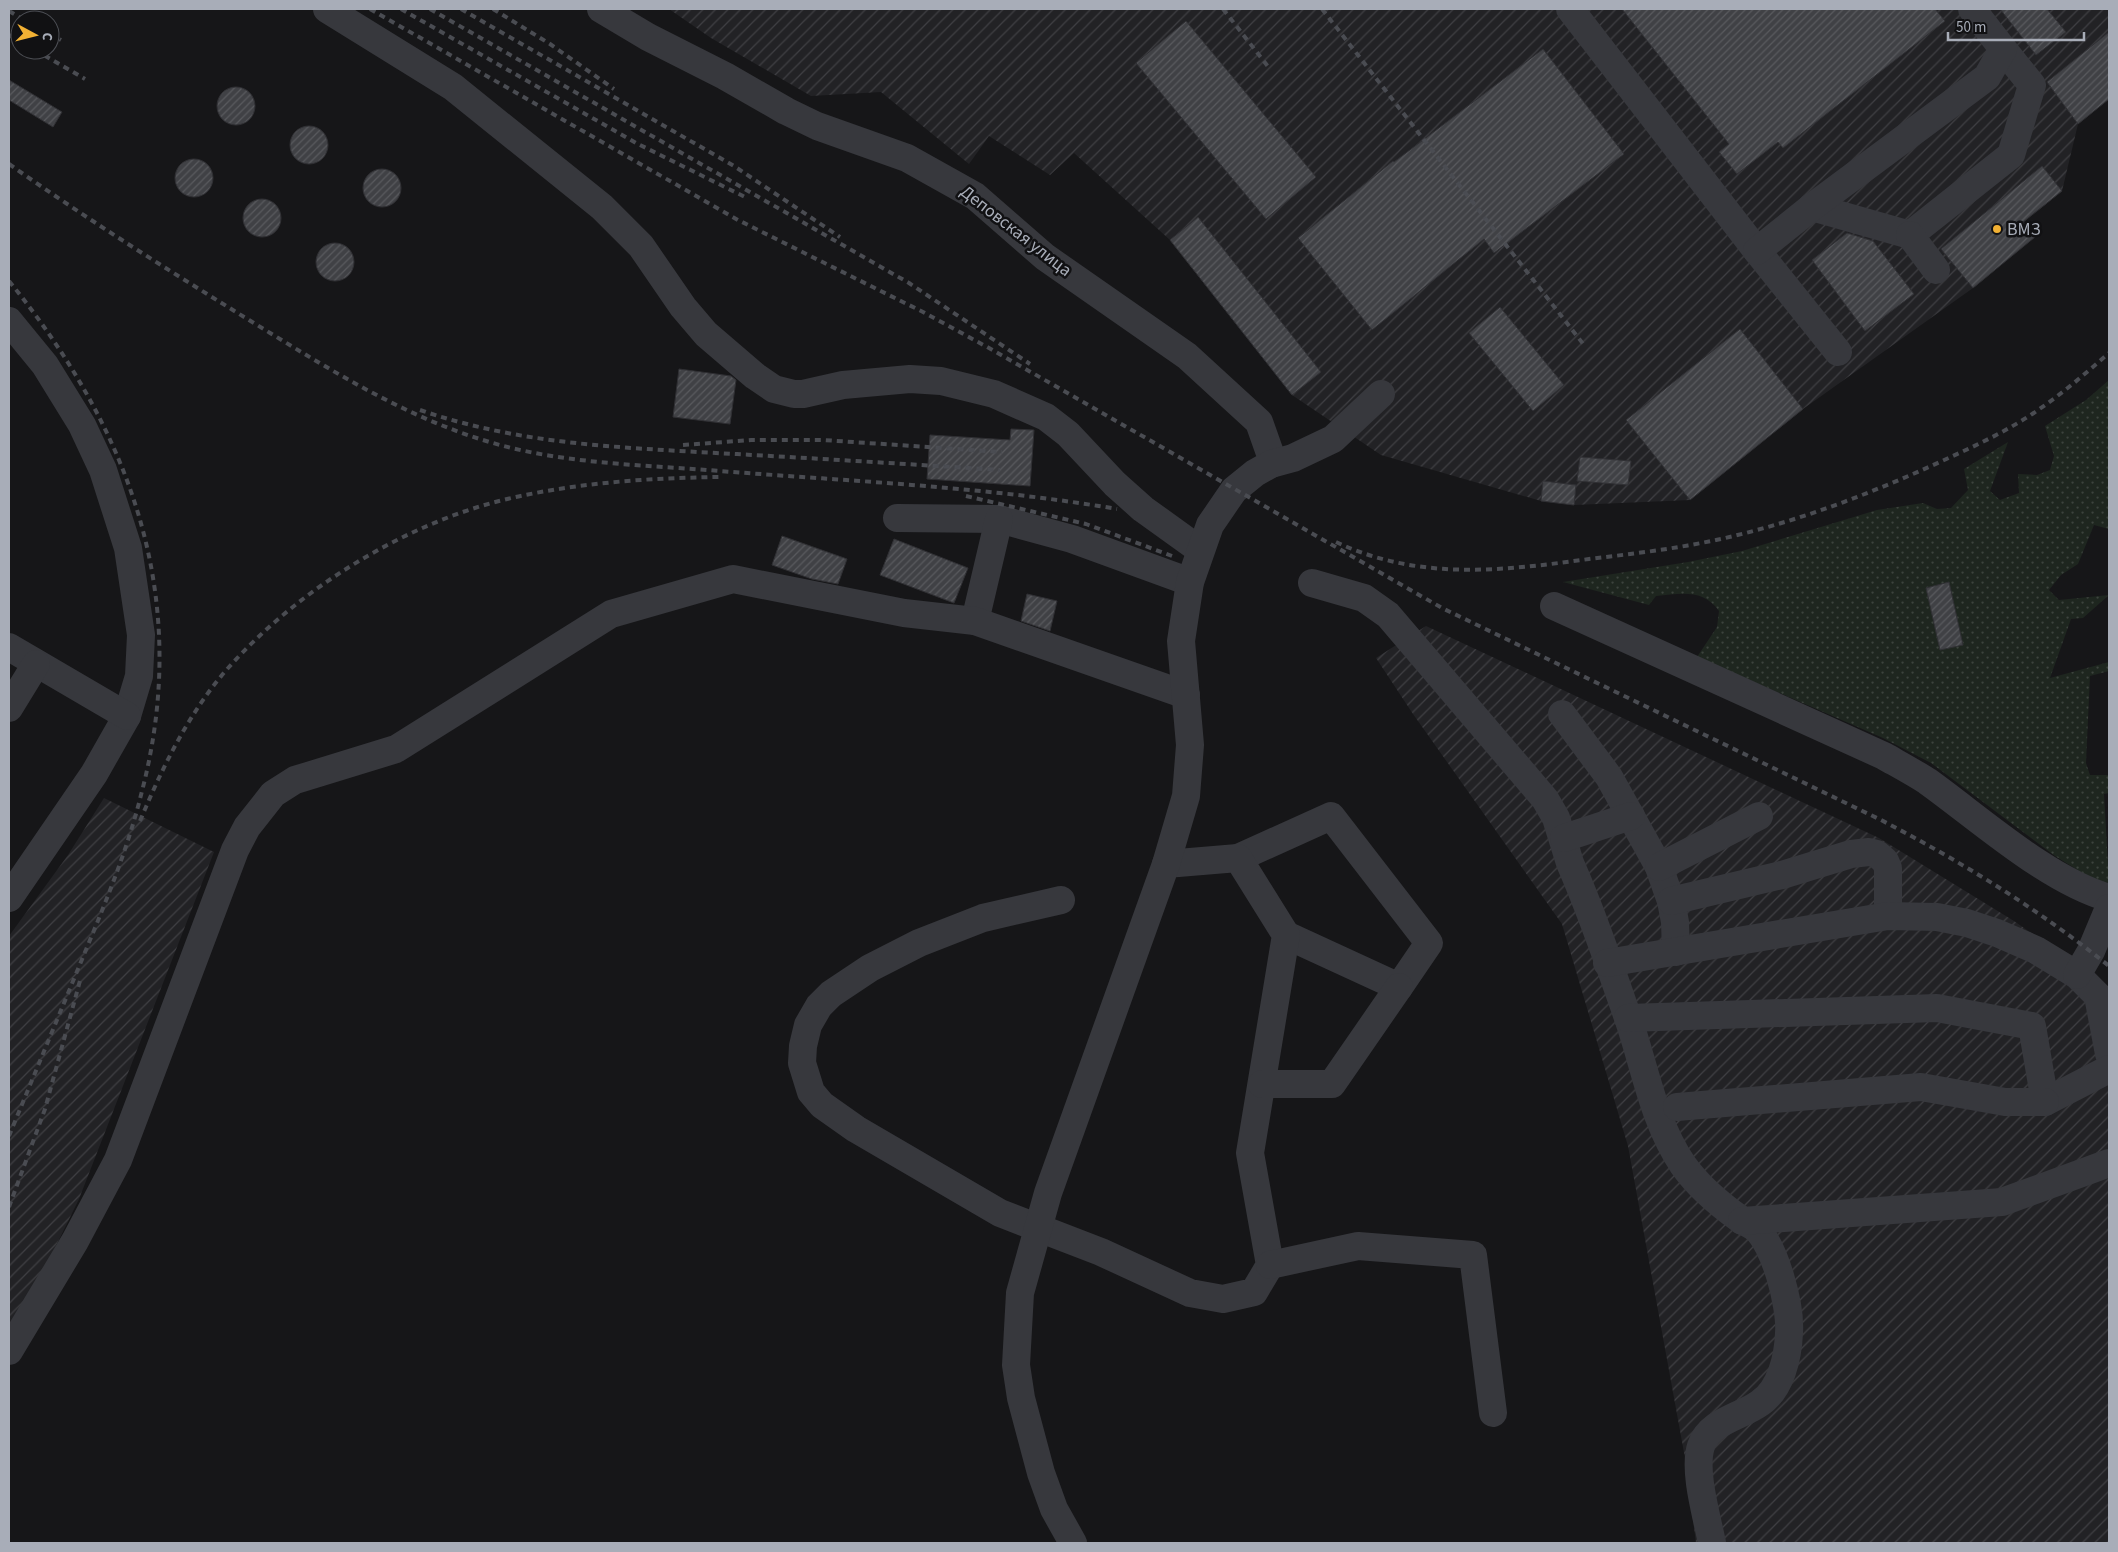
<svg xmlns="http://www.w3.org/2000/svg" width="2118" height="1552" viewBox="0 0 2118 1552" font-family="'Source Sans 3',sans-serif">
<style>
.industrial{fill:url(#industrial-furrows)}
.grass{fill:url(#grass-dots)}
.building{fill:url(#building-hatch);stroke:#303034}
.lines{fill:none;stroke-linecap:round;stroke-linejoin:round}
.minor{stroke:#37383d;stroke-width:28}
.rail{stroke:#4a4c52;stroke-width:4;stroke-dasharray:6 5;stroke-linecap:butt}
.poi-dot{fill:#f2b134;stroke:#111113;stroke-width:2}
.labels{text-anchor:middle;dominant-baseline:central;stroke-width:5;stroke-linejoin:round;paint-order:stroke}
.poi-label{font-size:18px;fill:#a8adb8;stroke:#111113;text-anchor:start}
.street-label{font-size:18px;fill:#a8adb8;stroke:#111113}
</style>
<defs>
<pattern id="industrial-furrows" width="10" height="10" patternUnits="userSpaceOnUse" patternTransform="scale(1.25)"><rect width="10" height="10" fill="#222225"/><path d="M-1 1l2-2M0 10L10 0M9 11l2-2" fill="none" stroke="#3f3f43"/></pattern>
<pattern id="grass-dots" width="8" height="8" patternUnits="userSpaceOnUse" patternTransform="scale(1.25)"><rect width="8" height="8" fill="#1e261f"/><path d="M2 2h.1M6 6h.1" fill="none" stroke="#3c433d" stroke-width="1.8" stroke-linecap="round"/></pattern>
<pattern id="building-hatch" width="6" height="6" patternUnits="userSpaceOnUse" patternTransform="scale(1.25)"><rect width="6" height="6" fill="#404145"/><path d="M-1 1l2-2M0 6l6-6M5 7l2-2" fill="none" stroke="#595a5e"/></pattern>
</defs>
<rect width="100%" height="100%" fill="#161618"/>
<g class="industrial">
<path d="M669,9h1440v90l-31,25 -16,67 -38,31 11,15 -62,51 -170,121 -113,91 -116,5 -33,-4 -160,-46 -89,-60 -122,-155 -96,-87 -24,22 -61,-39 -20,28 -88,-72 -70,4 -100,-58z"/>
<path d="M1426,626l453,212 135,83 95,67v555h-413l-11,-85 -57,-312 -66,-222 -149,-210 -37,-56z"/>
<path d="M104,798l110,54 -135,347 -28,57 -42,73v-393l59,-81z"/>
</g>
<path class="grass" d="M2109,380v149l-15,-4 -16,39 -17,11 -12,15 10,10 50,-5 -26,23 -12,1 -21,59 59,-16v9l-19,5 -4,87 4,12h19v18l-5,1 5,89 -17,-4 -37,-23 -124,-93 -48,-25 -186,-81 20,-30 2,-16c-16,-23 -39,-17 -63,-15l-7,9 -86,-23 125,-20 54,-11 135,-41 46,-7 14,6 14,-1 17,-18 -4,-21 44,-27 -18,49 10,9 19,-7 -1,-19 19,1 13,-5 4,-14 -9,-30 41,-26z"/>
<g class="building">
<path d="M1622,9h313l10,12 -162,127 -5,-6 -41,32 -18,-22 10,-8z"/>
<path d="M2000,9h47l19,23 -30,23z"/>
<path d="M1186,21l130,156 -50,42 -130,-156z"/>
<path d="M2109,32v67l-31,25 -31,-42z"/>
<path d="M1543,49l81,105 -130,99 -10,-14 -112,91 -74,-92 95,-77 1,1z"/>
<path d="M9,80l53,32 -9,15 -44,-27z"/>
<circle cx="236" cy="106" r="19"/>
<circle cx="309" cy="145" r="19"/>
<circle cx="194" cy="178" r="19"/>
<path d="M2042,166l20,25 -39,31 12,15 -62,51 -32,-39z"/>
<circle cx="382" cy="188" r="19"/>
<circle cx="262" cy="218" r="19"/>
<path d="M1198,217l123,155 -29,23 -122,-155z"/>
<path d="M1847,233l26,8 41,53 -49,37 -53,-71z"/>
<circle cx="335" cy="262" r="19"/>
<path d="M1500,307l64,78 -31,26 -64,-78z"/>
<path d="M1740,329l63,80 -113,91 -64,-80z"/>
<path d="M679,369l52,7 5,4 -6,44 -57,-7z"/>
<path d="M1011,429l23,1 -4,56 -103,-7 3,-44 80,5z"/>
<path d="M1580,457l51,4 -3,24 -51,-4z"/>
<path d="M1543,481l33,4 -2,20 -33,-4z"/>
<path d="M782,536l65,23 -9,25 -26,-5 -40,-14z"/>
<path d="M894,539l74,29 -14,35 -74,-28z"/>
<path d="M1949,582l14,63 -23,5 -14,-62z"/>
<path d="M1027,594l30,7 -7,30 -29,-10z"/>
</g>
<g class="lines">
<g class="minor">
<path d="M327,9l126,78 149,120 39,39 42,61 23,27 49,42 19,13 20,5h9l40,-9 67,-6 31,2 53,13 52,23 22,17 47,50 28,25 57,41"/>
<path d="M601,9l47,28 77,39 61,35 31,15 90,32 68,38 70,61 142,99 72,66 12,34v8"/>
<path d="M1570,9l187,242 81,101"/>
<path d="M1812,207l98,28 101,-80 21,-70 -29,-36"/>
<path d="M1910,235l26,35"/>
<path d="M1757,251l55,-44 175,-130 16,-28 -31,-40"/>
<path d="M9,321l36,44 37,60 21,45 25,78 13,87 -2,41 -12,40 -33,58 -85,124"/>
<path d="M897,518l102,1 73,20 118,43"/>
<path d="M1312,583l52,15 24,17 157,184 11,19 14,45c22,50 40,103 58,155 17,49 25,103 55,147 15,21 36,39 57,54 4,3 10,5 14,8 21,16 37,80 35,106 -1,24 -8,56 -29,70 -19,14 -51,18 -59,43 -8,25 6,71 11,97"/>
<path d="M1554,606l330,150c14,8 29,16 43,25 53,38 120,99 182,117"/>
<path d="M975,621l24,-102"/>
<path d="M9,647l118,69"/>
<path d="M9,708l27,-44"/>
<path d="M1562,714l47,63 50,90 12,34 4,21 1,30"/>
<path d="M1564,838l67,-22"/>
<path d="M1238,858l93,-42 98,127 -30,44 -113,-52"/>
<path d="M1659,867l100,-51"/>
<path d="M1061,900l-78,18 -64,25 -49,25 -39,26 -12,12 -11,19 -5,21 -1,17 9,29 11,13 34,24 144,84 101,39 89,41 33,6 31,-7 16,-27 -20,-112 36,-218 -48,-77 -72,6"/>
<path d="M1671,901l111,-26 69,-21 18,-2 8,2 8,7 3,7v48"/>
<path d="M1607,963l281,-47 49,1 30,6 30,10 39,17 41,25 21,21 11,58"/>
<path d="M2077,975l14,-24 18,-43"/>
<path d="M1628,1018l309,-10 95,18 13,76 64,-33"/>
<path d="M1262,1084h70l67,-97"/>
<path d="M1677,1107l244,-20 84,15h40"/>
<path d="M1742,1221l260,-19 107,-39"/>
<path d="M1270,1265l88,-19 115,9 20,158"/>
<path d="M9,1351l66,-110 43,-81 117,-310 12,-23 26,-33 22,-14 101,-31 215,-135 122,-35 171,34 71,8 211,74"/>
<path d="M1073,1543l-19,-34 -13,-36 -20,-75 -5,-33 4,-72 28,-100 118,-329 20,-68 4,-51 -9,-104 9,-59 20,-57 24,-35 21,-17 16,-9 22,-6 40,-19 48,-45"/>
</g>
<g class="rail">
<path d="M370,9l368,211 185,92 66,36 453,260 439,212c81,42 157,89 228,146"/>
<path d="M401,9l237,135 109,54"/>
<path d="M430,9l479,274 121,81"/>
<path d="M461,9l273,157 106,71"/>
<path d="M493,9l57,35 64,45"/>
<path d="M1223,9l47,60"/>
<path d="M1322,9l262,336"/>
<path d="M9,11l15,9"/>
<path d="M50,34l11,6"/>
<path d="M9,35l11,6"/>
<path d="M35,50l50,29"/>
<path d="M9,164c78,55 159,106 240,156 80,49 159,100 251,125 66,18 139,20 207,25 137,11 275,16 410,39"/>
<path d="M9,281c122,150 183,317 133,510 -15,62 -40,120 -64,178 -23,56 -46,111 -69,167"/>
<path d="M420,410c99,34 193,37 296,43 95,5 190,11 284,17"/>
<path d="M683,445l68,-5h72l179,12"/>
<path d="M966,496l120,28 86,32"/>
<path d="M1336,542c83,39 165,29 253,17 42,-5 85,-10 127,-19 74,-16 146,-43 215,-74 37,-17 74,-33 107,-56 25,-17 48,-37 71,-57"/>
<path d="M140,821c23,-55 49,-109 89,-154 68,-76 170,-140 270,-166 72,-18 147,-23 221,-24"/>
<path d="M9,1207l36,-98 36,-132"/>
</g>
</g>
<circle class="poi-dot" cx="1997" cy="229" r="5"/>
<g class="labels">
<g class="poi-label">
<text x="2007" y="229">ВМЗ</text>
</g>
<g class="street-label">
<text transform="translate(1016 231) rotate(38)">Деповская улица</text>
</g>
</g>
<rect width="2118" height="1552" fill="none" stroke="#a8adb8" stroke-width="20"/>
<g transform="translate(35 35) rotate(97)"><circle r="24" fill="#111113" stroke="#4d4f55"/>
<path d="M0-4L9 19L0 12L-9 19Z" fill="#f2b134"/>
<text y="-8" font-size="14" font-weight="bold" text-anchor="middle" fill="#a8adb8">С</text>
</g>
<path d="M1948 32v8h136v-8" fill="none" stroke="#a8adb8" stroke-width="2.5"/>
<text x="1956" y="32" font-size="15" fill="#a8adb8" stroke="#111113" stroke-width="4" paint-order="stroke">50 m</text>
</svg>
